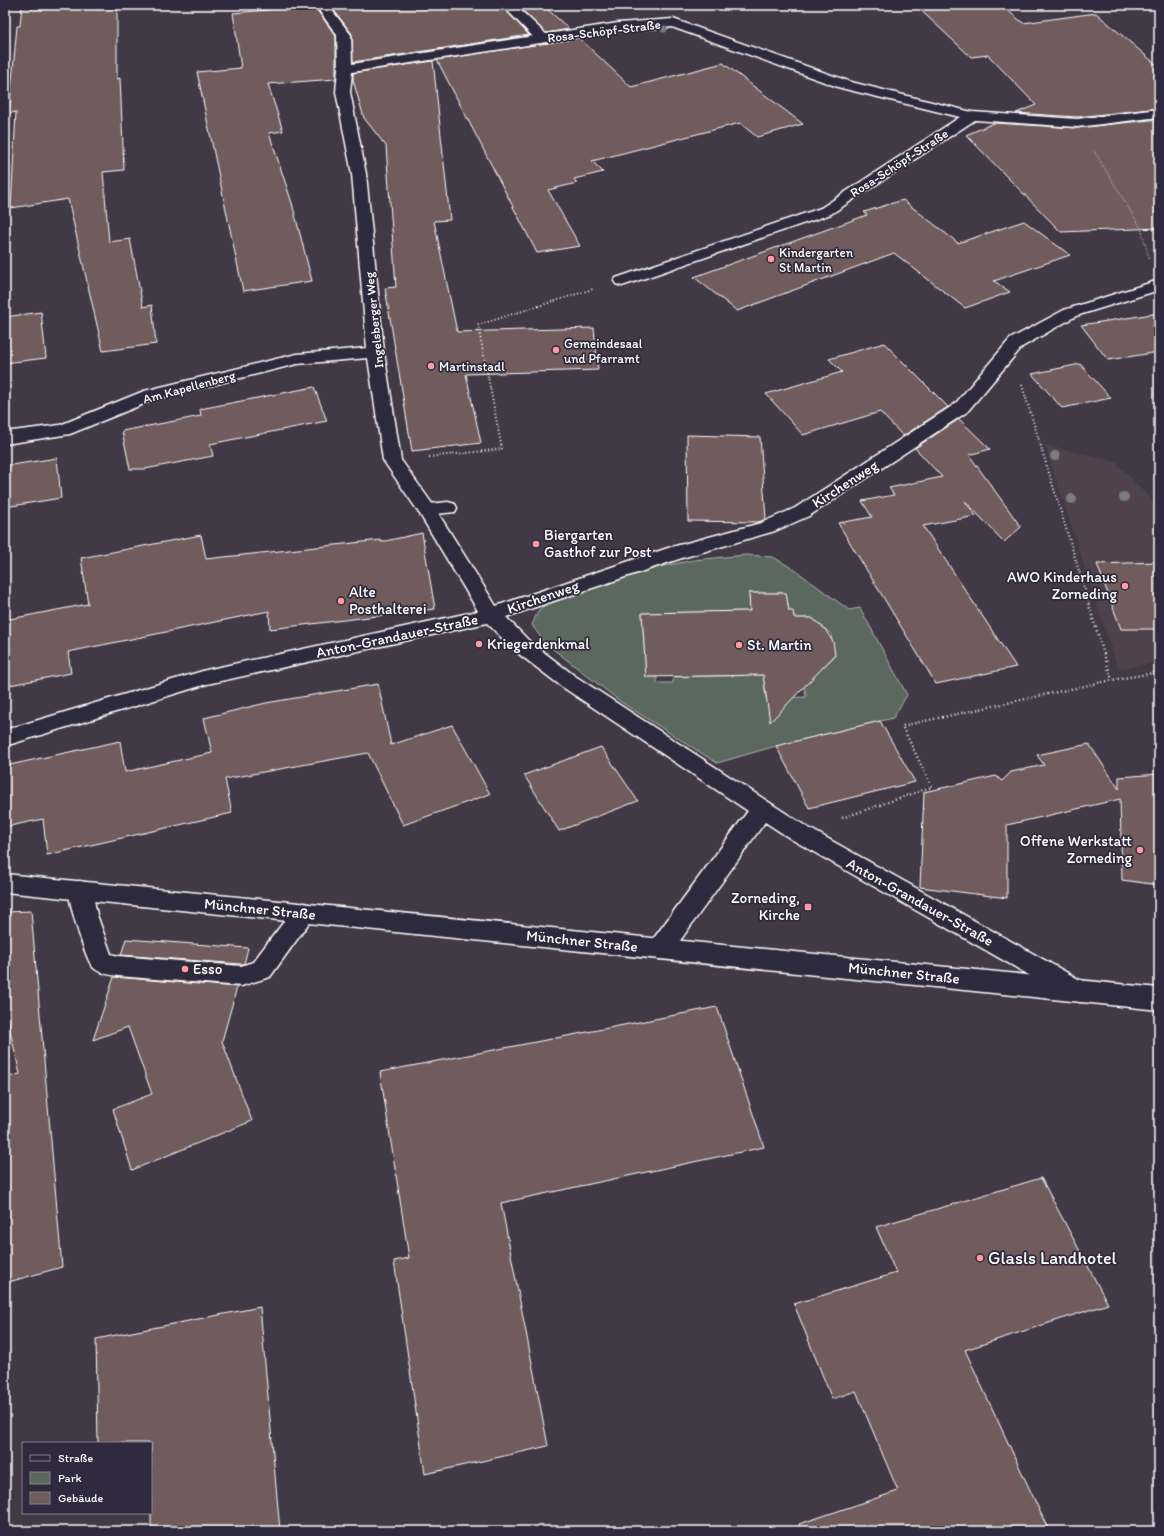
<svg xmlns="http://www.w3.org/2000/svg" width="1164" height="1536" font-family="Itim,sans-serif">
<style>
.built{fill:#50434d}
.green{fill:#5a685e;stroke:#acb4ae;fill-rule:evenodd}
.building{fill:#6f5b5c;stroke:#fff}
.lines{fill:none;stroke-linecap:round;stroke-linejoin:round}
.lane-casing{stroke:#fff;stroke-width:3}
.street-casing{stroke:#fff;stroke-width:3}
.secondary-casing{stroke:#fff;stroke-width:3}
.path-far2{stroke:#fff;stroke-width:1.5;stroke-dasharray:0.5 2;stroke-linecap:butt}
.path-far1{stroke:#fff;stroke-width:2;stroke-dasharray:1 2.5;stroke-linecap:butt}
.path{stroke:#fff;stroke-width:2.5;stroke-dasharray:1 3;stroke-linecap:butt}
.lane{fill:#2f2a3d;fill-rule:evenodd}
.street{fill:#2f2a3d;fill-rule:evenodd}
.secondary{fill:#2f2a3d;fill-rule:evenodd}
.tree{fill:#7c7d7f}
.poi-dot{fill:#ff9aa2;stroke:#2f2a3d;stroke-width:1.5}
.labels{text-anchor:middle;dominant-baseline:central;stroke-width:3.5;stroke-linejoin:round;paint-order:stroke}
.far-street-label{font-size:13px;fill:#fff;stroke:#2f2a3d}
.far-poi-label{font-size:13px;fill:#fff;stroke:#2f2a3d;text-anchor:start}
.street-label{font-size:15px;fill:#fff;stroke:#2f2a3d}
.poi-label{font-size:15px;fill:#fff;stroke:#2f2a3d;text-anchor:start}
.near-poi-label{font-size:18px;fill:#fff;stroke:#2f2a3d;text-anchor:start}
</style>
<rect width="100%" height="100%" fill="#423946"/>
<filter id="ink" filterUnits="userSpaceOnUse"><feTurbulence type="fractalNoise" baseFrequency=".025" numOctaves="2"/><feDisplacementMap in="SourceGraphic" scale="8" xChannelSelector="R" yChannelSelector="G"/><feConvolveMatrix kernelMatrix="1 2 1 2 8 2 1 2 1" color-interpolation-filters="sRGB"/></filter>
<g filter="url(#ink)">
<path class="built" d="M1045 445 1116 462 1159 509V662L1118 669Z"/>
<path class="green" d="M746 555 773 557 795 570 849 610 860 608 907 695 893 718 776 746 717 763 621 702 544 642 532 625 538 611 549 602 659 567 694 560ZM749 593H786L789 611 794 618H812L831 634 835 656 821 669H802L806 697 766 698 763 675 673 677V683H657V677H646L642 613 750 611Z"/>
<g class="building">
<path d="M22 5H117V79L120 78 124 170 103 172 109 242 130 239 143 307 152 305 156 344 103 351 68 199 11 208 16 112 9 113 17 26H20Z"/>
<path d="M330 5H501L529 35 353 62 352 34Z"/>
<path d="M517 5H543L569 29 546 33Z"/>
<path d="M915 5H1001L1023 23 1096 13 1159 67V108L1077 117 1016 113 1036 105 988 55 971 57Z"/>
<path d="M314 6 336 36V79L268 84 283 131 269 133 292 203 312 281 243 291 197 72 241 68 233 13Z"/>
<path d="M579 38 631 87 723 63 803 124 757 137 740 123 592 161 603 172 574 179 577 183 548 190 580 246 537 253 437 60Z"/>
<path d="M433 61 450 220 434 221 457 332 594 328 598 370 466 374 481 443 412 451 385 288 396 287 386 146 364 118 353 80V73Z"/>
<path d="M1159 119V228L1061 232 966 135 994 123 1077 128Z"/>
<path d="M903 200 958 243 1024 221 1070 255 994 281 1010 292 965 308 894 253 737 311 694 277 867 215 864 212Z"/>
<path d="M41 312 46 358 5 363V317Z"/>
<path d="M1159 313V352L1108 360 1081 325Z"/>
<path d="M884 343 948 407 903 436 880 412 803 435 766 394 842 372 829 359Z"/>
<path d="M1080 364 1111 398 1062 408 1032 374Z"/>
<path d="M314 387 327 421 210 444 213 456 145 469H130L122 431 201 416 200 409Z"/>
<path d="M959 419 990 449 969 455 1021 527 1004 542 965 501 976 516 923 526 1016 667 936 684 838 523 872 517 862 501 894 495 889 488 942 477 915 448Z"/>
<path d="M687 435 760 437 766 519 758 522 688 521Z"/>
<path d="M57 458 61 498 5 507V466Z"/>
<path d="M422 533 435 609 270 629 269 611 68 652 71 673 5 686V620L88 604 81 558 201 535 206 559 381 540V542Z"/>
<path d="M1159 562V629H1121L1097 564Z"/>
<path d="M749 593H786L789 611H793L794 618H812L825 629 833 642 835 655 770 722 763 675 646 677 642 613 750 611Z"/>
<path d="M378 684 391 745 452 725 490 794 403 825 368 753 225 779 232 813 47 855 43 819 5 827V766L120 741 125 772 212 753 204 718 266 703Z"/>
<path d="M880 721 915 782 809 808 776 746Z"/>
<path d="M1089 744 1119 789V777L1159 774V885L1122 880 1120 799 1007 825V898L920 887 924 792 996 776 1002 781 1011 772 1044 765 1037 755Z"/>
<path d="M601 747 638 801 559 831 524 775Z"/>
<path d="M31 911 62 1267 5 1283V1078L20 1074 5 1009V912Z"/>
<path d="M126 939 248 948 244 964H241L121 955Z"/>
<path d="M114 977 237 987 222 1041 252 1121 132 1170 113 1109 152 1094 128 1027 93 1040Z"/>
<path d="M717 1007 764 1147 501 1203 548 1446 425 1474 394 1261 409 1258 380 1072Z"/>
<path d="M1041 1178 1108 1304 965 1350 1049 1531H800L799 1524 898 1491 856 1391 832 1399 794 1304 896 1273 876 1227Z"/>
<path d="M260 1307 280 1531H151V1443H98L96 1339Z"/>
</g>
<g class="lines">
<defs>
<g id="lane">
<path d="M502 5H515L548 36 550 39 548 42H538Z"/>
<path d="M448 502 455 504 457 508 455 512 426 515 419 513 417 509 419 505Z"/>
<path d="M80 881 88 883 92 890 97 915 111 954 118 956 241 966 253 962 296 906 304 903 312 906 316 913 270 977 241 986 118 976C110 975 97 973 92 966 85 957 69 904 69 892 68 889 70 886 72 883Z"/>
</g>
<path id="street" d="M315 5H328L351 35 352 64 618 23 673 19 851 82 972 112 1077 119 1159 109V117L1077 127 975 120 831 214 622 286 616 284 614 281 616 278 821 208 960 117 841 88 672 27 618 31 352 72 350 92 366 174 384 352 401 460 433 505 496 606 668 548 761 523 795 508 955 404 1010 339 1064 310 1159 280V290L1076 316 1022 347 967 412 809 516 775 531 682 558 506 617 529 641 575 676 807 827 1089 985 1092 992 1089 999 1080 1002 1071 999 791 839 765 822 669 956 660 959 651 956 648 949 651 942 748 811 561 686 515 651 487 623 207 684 5 746V730L206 670 478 611 418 511 383 460 368 358 297 364 156 399 70 434 5 444V432L60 425 144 391 297 354 367 348 352 174 336 92 338 69 337 35Z"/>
<path id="secondary" d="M5 874 1159 988V1010L5 892Z"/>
</defs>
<use href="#lane" class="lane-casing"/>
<use href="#street" class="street-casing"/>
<use href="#secondary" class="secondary-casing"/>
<path class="path-far2" d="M1094 151 1141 228 1149 258"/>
<g class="path-far1">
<path d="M1022 385 1087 597"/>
<path d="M429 457 502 449 478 325 593 289"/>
</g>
<g class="path">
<path d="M1086 596 1112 680"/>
<path d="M842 818 932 787 902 726 1112 680 1159 672"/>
</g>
<use href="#lane" class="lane"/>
<use href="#street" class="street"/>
<use href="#secondary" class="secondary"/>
</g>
<g class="tree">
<circle cx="664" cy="29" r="3.5"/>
<circle cx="1055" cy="456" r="5"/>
<circle cx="1124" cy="497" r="5"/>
<circle cx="1072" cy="499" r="5"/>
</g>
</g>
<g class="poi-dot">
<circle cx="771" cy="259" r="4"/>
<circle cx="556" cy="350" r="4"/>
<circle cx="431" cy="366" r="4"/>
<circle cx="536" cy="544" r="4"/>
<circle cx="1125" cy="586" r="4"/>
<circle cx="341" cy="601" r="4"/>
<circle cx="479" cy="644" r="4"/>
<circle cx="739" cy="645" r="4"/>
<circle cx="1140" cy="850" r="4"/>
<rect x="804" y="903" width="8" height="8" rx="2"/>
<circle cx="185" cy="969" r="4"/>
<circle cx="980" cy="1258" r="4"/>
</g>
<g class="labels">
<g class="far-street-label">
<text transform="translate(604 31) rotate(-7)">Rosa-Schöpf-Straße</text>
<text transform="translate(899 163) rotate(-33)">Rosa-Schöpf-Straße</text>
<text transform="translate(374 320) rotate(-96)">Ingelsberger Weg</text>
<text transform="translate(189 387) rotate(-15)">Am Kapellenberg</text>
</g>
<g class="far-poi-label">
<text x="779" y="252">Kindergarten<tspan x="779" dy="15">St Martin</tspan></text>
<text x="564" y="343">Gemeindesaal<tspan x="564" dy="15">und Pfarramt</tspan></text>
<text x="439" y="366">Martinstadl</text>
</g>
<g class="street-label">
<text transform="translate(845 484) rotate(-33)">Kirchenweg</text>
<text transform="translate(543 597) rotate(-19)">Kirchenweg</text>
<text transform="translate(397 636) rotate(-12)">Anton-Grandauer-Straße</text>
<text transform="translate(920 902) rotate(29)">Anton-Grandauer-Straße</text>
<text transform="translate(260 909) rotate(6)">Münchner Straße</text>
<text transform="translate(582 941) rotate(6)">Münchner Straße</text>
<text transform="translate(904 973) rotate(6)">Münchner Straße</text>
</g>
<g class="poi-label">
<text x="544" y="535">Biergarten<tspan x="544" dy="17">Gasthof zur Post</tspan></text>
<text x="1117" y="577" text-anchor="end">AWO Kinderhaus<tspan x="1117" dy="17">Zorneding</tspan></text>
<text x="349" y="592">Alte<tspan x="349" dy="17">Posthalterei</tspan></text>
<text x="487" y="644">Kriegerdenkmal</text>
<text x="747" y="645">St. Martin</text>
<text x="1132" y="841" text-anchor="end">Offene Werkstatt<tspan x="1132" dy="17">Zorneding</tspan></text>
<text x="800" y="898" text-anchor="end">Zorneding,<tspan x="800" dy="17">Kirche</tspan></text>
<text x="193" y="969">Esso</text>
</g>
<g class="near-poi-label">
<text x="988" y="1258">Glasls Landhotel</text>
</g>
</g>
<rect width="1164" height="1536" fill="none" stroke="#2f2a3d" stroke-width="20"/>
<rect x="10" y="10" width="1144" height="1516" fill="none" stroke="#fff" stroke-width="1.5" filter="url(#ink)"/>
<rect x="22" y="1442" width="130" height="72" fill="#2f2a3d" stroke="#827f8b"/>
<rect x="30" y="1455" width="20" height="6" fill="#2f2a3d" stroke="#827f8b"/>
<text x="58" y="1462" font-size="12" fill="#ffffff">Straße</text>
<rect x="30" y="1472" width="20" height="12" fill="#5a685e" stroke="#827f8b"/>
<text x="58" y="1482" font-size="12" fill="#ffffff">Park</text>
<rect x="30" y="1492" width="20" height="12" fill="#6f5b5c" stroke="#827f8b"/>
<text x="58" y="1502" font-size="12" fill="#ffffff">Gebäude</text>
</svg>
